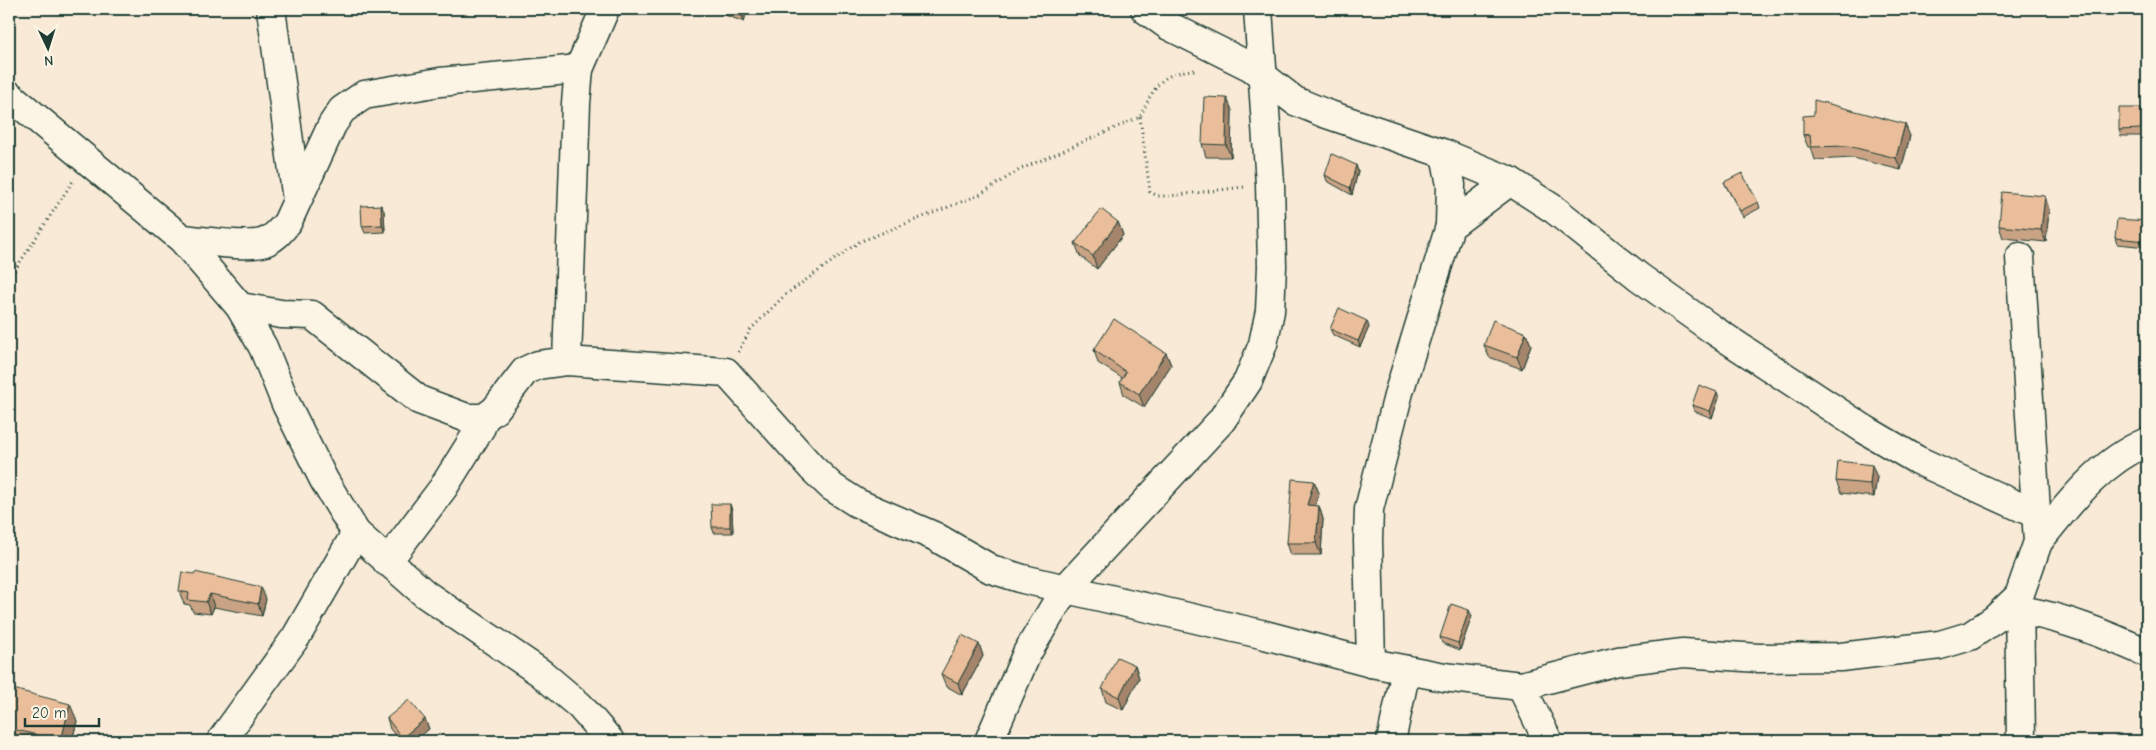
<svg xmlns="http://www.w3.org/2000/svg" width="2156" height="750" font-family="'Comic Neue',sans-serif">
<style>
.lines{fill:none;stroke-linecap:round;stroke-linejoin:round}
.street-casing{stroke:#1f3d34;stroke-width:31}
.path{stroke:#1f3d34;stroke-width:3;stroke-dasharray:1 4;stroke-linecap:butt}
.street{stroke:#fcf5e5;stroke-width:28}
.wall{fill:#c9a384;stroke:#1f3d34}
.shaded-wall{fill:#a4856c;stroke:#1f3d34}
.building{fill:#eabe9a;stroke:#1f3d34}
</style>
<rect width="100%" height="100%" fill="#f8ead6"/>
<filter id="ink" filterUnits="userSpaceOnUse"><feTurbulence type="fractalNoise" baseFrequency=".02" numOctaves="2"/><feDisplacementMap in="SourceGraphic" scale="10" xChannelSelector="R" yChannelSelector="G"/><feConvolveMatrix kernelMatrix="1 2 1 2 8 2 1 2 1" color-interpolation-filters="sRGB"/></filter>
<g filter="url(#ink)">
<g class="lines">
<defs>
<g id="street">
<path d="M271 9 297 200"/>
<path d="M1145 9 1169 26 1251 67 1295 101 1324 113 1445 154 1510 181 1555 210 1639 277 1712 329 1864 429 1917 460 2038 515"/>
<path d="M9 95 182 239 240 307 263 347 286 404 324 480 356 533 425 594 541 673 580 706 610 741"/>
<path d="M1445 154 1451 185 1450 226"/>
<path d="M182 239C200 240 253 249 267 241 276 237 281 230 287 223L332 125 342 110 364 95 440 82 579 69"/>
<path d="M240 307 281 314 312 315 419 400 467 418H484L495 410 525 371 538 365 567 361 726 372 812 468 832 487 857 503 934 536 991 569 1023 579 1261 634 1371 663 1444 677 1521 686 1618 661 1683 653 1759 658 1841 657 1940 645 1970 636 1995 619 2019 596 2038 542 2020 257"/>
<path d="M567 361 576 103 579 69 605 9"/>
<path d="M2038 542C2069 503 2100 462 2147 442"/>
<path d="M387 562 443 488 481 427 484 418"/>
<path d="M2019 596 2021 741"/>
<path d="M2020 610C2065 618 2105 634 2147 653"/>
<path d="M1371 663 1368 540 1369 509 1399 392 1450 226 1510 181"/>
<path d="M1521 686 1548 741"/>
<path d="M221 741 296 637 356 533"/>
<path d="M989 741 1027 653 1065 589 1221 421 1248 381 1263 344 1270 311 1272 266 1270 184 1258 9"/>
<path d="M1391 741 1406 670"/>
</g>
</defs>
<use href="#street" class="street-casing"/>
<g class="path">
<path d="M1140 117 1150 192 1158 196H1169L1244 187"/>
<path d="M9 279 73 181"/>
<path d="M738 352 751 329 785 295 859 242 979 195 1021 169 1140 117C1154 88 1160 71 1197 70"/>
</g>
<use href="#street" class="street"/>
</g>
<g class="wall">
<path d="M709 9H747L744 22Z"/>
<path d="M2141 108 2143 114V136H2121L2119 130Z"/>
<path d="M1232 110 1231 157H1206L1202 144Z"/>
<path d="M1803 135 1910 136 1901 170 1853 158 1815 160 1811 147H1808Z"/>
<path d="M1358 171 1352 195 1327 181 1325 175Z"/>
<path d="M1724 182 1758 202 1760 208 1743 217 1727 188Z"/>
<path d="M2049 209 2046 242 2003 238 1999 226Z"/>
<path d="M384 211 385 232 365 233 362 226Z"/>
<path d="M2147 221V247L2117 244 2115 238Z"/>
<path d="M1118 222 1123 235 1097 269 1080 256 1075 243Z"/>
<path d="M1369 327 1360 347 1333 335 1330 329Z"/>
<path d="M1526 333 1531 345 1522 369 1489 357 1484 345Z"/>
<path d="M1094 350 1166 353 1171 365 1144 407 1124 395 1120 382 1122 378 1098 363Z"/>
<path d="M1719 398 1712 418 1694 411 1692 405Z"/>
<path d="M1877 477 1874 497 1841 493 1836 481Z"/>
<path d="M1314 481 1319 493 1315 506H1319L1323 519 1321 555H1291L1287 543Z"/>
<path d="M732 510 733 533H714L712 527Z"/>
<path d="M179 591 266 599 262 616 214 607 211 614 193 612 190 605 184 604Z"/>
<path d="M1472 616 1460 650 1442 643 1440 637Z"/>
<path d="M979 644 983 656 962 695 946 686 941 674Z"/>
<path d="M1135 665 1139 678 1123 710 1106 702 1102 689Z"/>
<path d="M9 688 77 721 72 741H9Z"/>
<path d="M387 718 425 719 429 729 414 741H400L390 729Z"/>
</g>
<g class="shaded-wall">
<path d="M743 9H747L744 22 742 16Z"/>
<path d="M1227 98 1232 110 1231 157 1226 145Z"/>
<path d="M2141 108 2143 114V136L2141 129Z"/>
<path d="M1905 124 1910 136 1901 170 1896 158Z"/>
<path d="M1356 165 1358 171 1352 195 1350 188Z"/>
<path d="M2045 196 2049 209 2046 242 2041 230Z"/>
<path d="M381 205 384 211 385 232 382 225Z"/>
<path d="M1118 222 1123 235 1097 269 1093 256Z"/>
<path d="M2147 224V245L2146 241Z"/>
<path d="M1367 321 1369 327 1360 347 1358 341Z"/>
<path d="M1526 333 1531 345 1522 369 1517 357Z"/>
<path d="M1166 353 1171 365 1144 407 1139 394Z"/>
<path d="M1717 392 1719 398 1712 418 1710 411Z"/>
<path d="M1872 465 1877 477 1874 497 1870 484Z"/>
<path d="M1314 481 1319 493 1311 518 1307 505Z"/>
<path d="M730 504 732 510 733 533 730 527Z"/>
<path d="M1319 506 1323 519 1321 555 1316 543Z"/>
<path d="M261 587 266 599 262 616 258 604Z"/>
<path d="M210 594 214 607 211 614 206 602Z"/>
<path d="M1469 610 1472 616 1460 650 1458 643Z"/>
<path d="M979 644 983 656 962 695 958 683Z"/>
<path d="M1135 665 1139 678 1123 710 1119 697Z"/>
<path d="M70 704 77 721 72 741H61Z"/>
<path d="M425 719 429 729 414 741H403L402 738Z"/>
</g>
<g class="building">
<path d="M723 9H743L742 16Z"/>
<path d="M1204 97 1227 98 1226 145 1202 144Z"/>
<path d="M1814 100 1905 124 1896 158 1848 146 1811 147 1810 134 1803 135V116L1814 115Z"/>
<path d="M2119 108H2141V129L2119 130Z"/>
<path d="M1332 154 1356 165 1350 188 1325 175Z"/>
<path d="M1742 173 1758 202 1740 211 1724 182Z"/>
<path d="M2002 192 2045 196 2041 230 1999 226Z"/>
<path d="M381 205 382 225 362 226 361 206Z"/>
<path d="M1101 209 1118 222 1093 256 1075 243Z"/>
<path d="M2117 219 2147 221 2146 241 2115 238Z"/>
<path d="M1339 308 1367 321 1358 341 1330 329Z"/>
<path d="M1114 319 1166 353 1139 394 1120 382 1126 372 1094 350Z"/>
<path d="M1493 320 1526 333 1517 357 1484 345Z"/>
<path d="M1699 385 1717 392 1710 411 1692 405Z"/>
<path d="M1838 461 1872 465 1870 484 1836 481Z"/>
<path d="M1292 479 1314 481 1307 505 1319 506 1316 543H1287Z"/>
<path d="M711 504H730V527H712Z"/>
<path d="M182 572 194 574 195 572 261 587 258 604 210 594 206 602 188 600 189 593 179 591Z"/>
<path d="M1451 604 1469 610 1458 643 1440 637Z"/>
<path d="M962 635 979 644 958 683 941 674Z"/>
<path d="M1117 657 1135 665 1119 697 1102 689Z"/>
<path d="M9 688 70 704 61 741 9 728Z"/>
<path d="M409 700 425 719 402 738 387 718Z"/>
</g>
</g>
<rect width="2156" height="750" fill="none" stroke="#fcf5e5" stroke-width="30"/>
<rect x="15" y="15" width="2126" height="720" fill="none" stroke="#1f3d34" stroke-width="2" filter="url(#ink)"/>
<g transform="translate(48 48) rotate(176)" stroke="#fcf5e5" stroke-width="4" paint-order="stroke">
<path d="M0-4L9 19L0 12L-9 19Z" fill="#1f3d34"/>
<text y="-8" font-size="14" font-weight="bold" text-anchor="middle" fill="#1f3d34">N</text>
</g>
<path d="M25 718v8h74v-8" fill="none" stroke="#1f3d34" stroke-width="2.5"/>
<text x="32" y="718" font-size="15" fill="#1f3d34" stroke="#fcf5e5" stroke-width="4" paint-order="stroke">20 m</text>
</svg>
